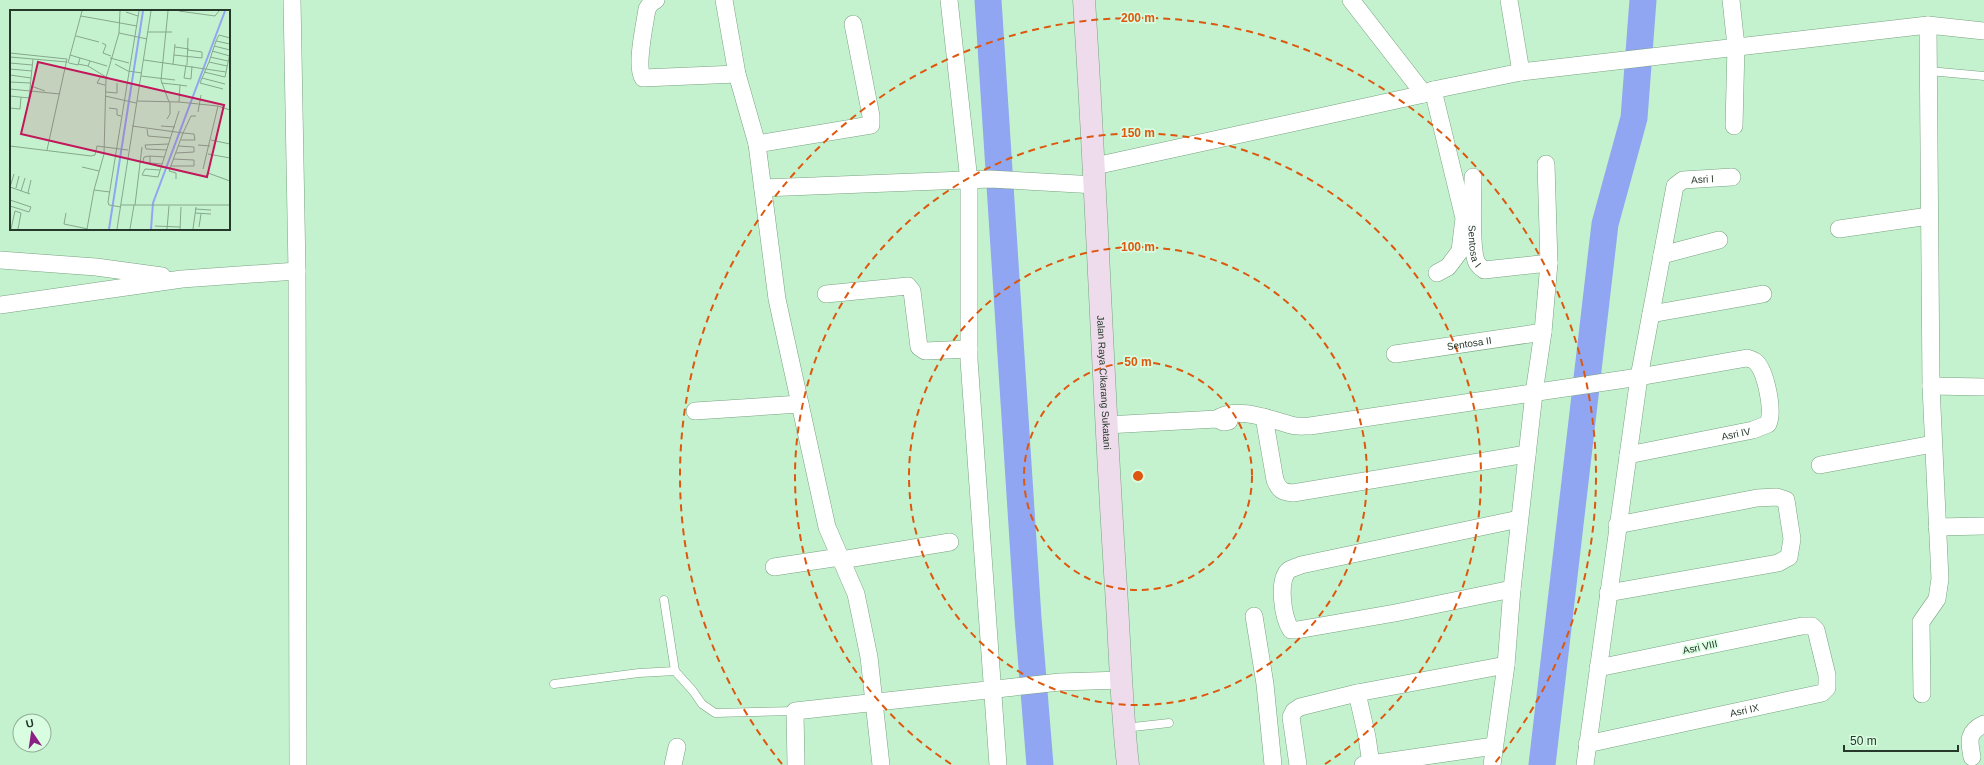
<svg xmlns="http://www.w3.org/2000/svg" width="1984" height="765" font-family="Arial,sans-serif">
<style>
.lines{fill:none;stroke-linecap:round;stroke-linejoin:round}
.river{stroke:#90a6f2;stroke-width:27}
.lane-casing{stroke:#78a281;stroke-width:9}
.street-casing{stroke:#78a281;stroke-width:18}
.secondary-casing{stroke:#78a281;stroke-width:23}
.lane{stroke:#fff;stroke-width:8}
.street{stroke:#fff;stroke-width:17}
.secondary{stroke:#eedbec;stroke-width:22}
.ring{fill:none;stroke:#de570e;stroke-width:2;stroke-dasharray:7 5}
.labels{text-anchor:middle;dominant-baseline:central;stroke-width:3.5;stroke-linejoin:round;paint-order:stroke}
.street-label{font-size:10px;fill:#26382a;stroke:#d9fde0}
.inset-river{fill:none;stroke:#90a6f2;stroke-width:2}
.inset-road{fill:none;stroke:#85a88c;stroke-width:1}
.view{fill:#c2185b;fill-opacity:0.15;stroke:#c2185b;stroke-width:2}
.inset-edge{fill:none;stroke:#26382a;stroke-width:2}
.centre{fill:#de570e;stroke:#d9fde0;stroke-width:2}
.ring-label{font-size:12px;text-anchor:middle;font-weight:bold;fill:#de570e;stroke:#d9fde0;stroke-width:3.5;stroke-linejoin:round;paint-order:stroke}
</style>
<rect width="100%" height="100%" fill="#c5f2ce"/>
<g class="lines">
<g class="river">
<path d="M988 0 1028 618 1040 765"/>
<path d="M1542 765 1605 224 1634 118 1643 0"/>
</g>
<defs>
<g id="lane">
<path d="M1929 71 1984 76"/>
<path d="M664 600 675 671"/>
<path d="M554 684 639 673 675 671 693 691 702 704 715 713 795 711"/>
<path d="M1124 728 1169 723"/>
</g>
<g id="street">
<path d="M292 0 297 271 298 765"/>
<path d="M656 0 651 3 647 9C645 24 635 66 643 78L737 74"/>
<path d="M724 0 737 74 757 144 777 299 827 527 856 594 869 657 881 765"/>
<path d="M949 0 969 181V360L998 765"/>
<path d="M1351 0 1424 94"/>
<path d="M1509 0 1521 72"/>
<path d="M1731 0 1736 46 1734 126"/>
<path d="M1433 90 1464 218 1460 251 1448 267 1437 273"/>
<path d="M757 144 871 125V116L853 24"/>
<path d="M1095 166 1424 94 1433 90 1521 72 1928 25 1984 31"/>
<path id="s1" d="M1473 177C1473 195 1470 249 1477 263 1479 266 1481 268 1484 270L1549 263"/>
<path d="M763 188 990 179 1096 185"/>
<path d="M1839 229 1929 216"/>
<path d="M1662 255 1719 240"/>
<path d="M0 260 96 267 162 276"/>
<path d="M826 294 908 286 912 291 919 347 925 351 969 349"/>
<path d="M0 305 182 279 297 271"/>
<path d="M1651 314 1763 294"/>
<path id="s2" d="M1395 354 1543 332"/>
<path d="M1931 386 1984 387"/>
<path d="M695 411 800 404"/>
<path d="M1264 417 1275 480C1279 490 1282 492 1293 493L1527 454"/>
<path d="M1217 419C1235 405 1272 420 1291 425 1297 427 1304 426 1310 426L1639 377 1585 765"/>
<path d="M1106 425 1217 419 1223 422 1229 421"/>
<path id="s3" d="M1628 455 1753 430 1768 424C1774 411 1766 372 1756 362 1754 360 1750 359 1747 358L1639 377 1675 186 1683 180 1732 177"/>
<path d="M1820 465 1933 444"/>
<path d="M1937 527 1984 526"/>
<path d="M841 560 950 542"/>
<path d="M774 567 840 557"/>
<path d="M1512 589 1395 613 1297 630H1291C1283 618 1277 580 1289 570 1292 568 1297 567 1301 565L1519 519"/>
<path d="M1608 593 1778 563 1789 557 1792 539 1786 500 1777 497 1757 498 1617 525"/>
<path d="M1254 616 1265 684 1273 765"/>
<path d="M1357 693 1367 737 1371 764 1363 765"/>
<path d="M1922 694 1921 622 1937 599 1940 579 1931 386 1928 25"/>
<path id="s4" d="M1587 744 1822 693 1827 688V675L1816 630 1812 626H1802L1598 668"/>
<path d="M1972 757C1969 741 1967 732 1984 724"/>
<path d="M1371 764 1494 746"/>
<path d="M673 765 677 747"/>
<path d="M796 765 795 711 1060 682 1122 680"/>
<path d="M1298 765 1291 717 1294 711 1300 707 1357 693 1506 665"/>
<path d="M1492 765 1506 665 1512 589 1534 393 1543 332 1549 263 1546 164"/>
</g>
<g id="secondary">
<path id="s5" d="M1084 0C1097 196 1103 392 1116 588 1120 647 1121 706 1128 765"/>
</g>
</defs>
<use href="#lane" class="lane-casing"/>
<use href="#street" class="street-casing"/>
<use href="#secondary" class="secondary-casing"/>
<use href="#lane" class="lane"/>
<use href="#street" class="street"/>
<use href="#secondary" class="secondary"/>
</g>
<g class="ring">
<circle cx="1138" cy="476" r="114"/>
<circle cx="1138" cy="476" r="229"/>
<path d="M951 764A343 343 0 1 1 1325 764"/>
<path d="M782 764A458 458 0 1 1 1494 764"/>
</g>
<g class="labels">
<g class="street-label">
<text stroke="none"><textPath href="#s3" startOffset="552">Asri I</textPath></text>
<text stroke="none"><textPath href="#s1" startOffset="69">Sentosa I</textPath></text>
<text stroke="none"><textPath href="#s2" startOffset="75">Sentosa II</textPath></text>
<text stroke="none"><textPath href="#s5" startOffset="383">Jalan Raya Cikarang Sukatani</textPath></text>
<text stroke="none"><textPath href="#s3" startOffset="110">Asri IV</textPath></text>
<text transform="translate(1700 647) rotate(-12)">Asri VIII</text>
<text stroke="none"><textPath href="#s4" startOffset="161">Asri IX</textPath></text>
</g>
</g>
<g transform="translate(10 10)">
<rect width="220" height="220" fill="#c5f2ce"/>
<path class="inset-river" d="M99 219 133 1M141 219 143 193 215 1"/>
<path class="inset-road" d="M158 1 151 70 159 92M169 1 205 6 209 1M116 2 128 6M71 6 127 16M138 22H162M109 23 137 29M66 26 89 32M206 31 209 25 220 28M92 33 96 35 93 43 101 46M204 36 220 40M165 37 179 39M202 41 220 46M0 43 57 49 37 140M60 45 97 56M164 45 192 48V42L178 40M0 47 57 52M200 47 218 51M100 48 119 53M134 50 216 62 220 43M199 52 190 73 213 79M0 53 22 55M58 53 72 1M59 53 68 55 70 48M68 54 78 56 80 51M105 54 118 61 132 63M163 54 165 34M176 55 174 68 181 69 182 56M177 55 178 28M78 56 96 67M217 56 199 52 206 31 220 34M0 59 22 61M194 62 215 67 216 62M0 65 21 68M91 66 87 73 95 75M131 66 165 70M192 68 215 74M0 72 20 73M151 73 170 75M21 76 35 81M0 79 50 84M96 82 107 83V73M0 86 19 88 23 49M95 86 126 93M127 91 169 92 208 96 220 100M169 92 170 75 177 76M0 98 10 99 11 87M99 98 107 99V105L111 106M188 102 191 85M157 109 160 104V92M122 116 173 123 159 161 166 163V169M151 116 165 117M137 119 138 126 161 128M171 130H185L184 124 173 123 181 106H186M201 130 220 134M188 135 200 136M0 136 81 146 85 145 87 136 118 140M157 140 136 139 135 135 159 134M166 143 184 142V137L168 136M198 144 220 148M140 146V153L133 152 134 147 140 146 155 147M140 153 152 154M161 156H184V150L163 149M72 157 89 161M193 159 208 96M150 160 135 159 132 165 148 167 169 101M196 166 198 163 220 171M0 177 20 184M0 177 4 164M6 178 9 166M84 180 100 182M11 181 15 168M18 183 21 170M0 190 21 197 19 202 0 196M111 195H220M125 195 132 137M111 197 99 195 98 192 129 1M185 199 201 200M56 203 54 214 78 219M185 203 201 204M145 216 170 217M189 217 191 204M1 219 5 201 11 203 8 219M77 219 84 180 94 144 96 68 109 23 110 1M107 219 141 1M120 219 124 195M157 219 159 196M170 219 171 197M183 219 186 197"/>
<path class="view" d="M28 52 214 95 197 167 11 124Z"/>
<rect width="220" height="220" class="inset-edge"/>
</g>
<circle cx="1138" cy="476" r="6" class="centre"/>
<g class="ring-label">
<text x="1138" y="22">200 m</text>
<text x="1138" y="137">150 m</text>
<text x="1138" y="251">100 m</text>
<text x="1138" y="366">50 m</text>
</g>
<g transform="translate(32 733) rotate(347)"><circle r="19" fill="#d9fde0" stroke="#91ae97"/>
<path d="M0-3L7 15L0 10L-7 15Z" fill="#8b1f84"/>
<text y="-6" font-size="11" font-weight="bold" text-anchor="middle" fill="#26382a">U</text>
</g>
<path d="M1844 745v6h114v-6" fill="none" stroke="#26382a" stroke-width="2"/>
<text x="1850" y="745" font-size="12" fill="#26382a" stroke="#d9fde0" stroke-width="3" paint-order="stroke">50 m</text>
</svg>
